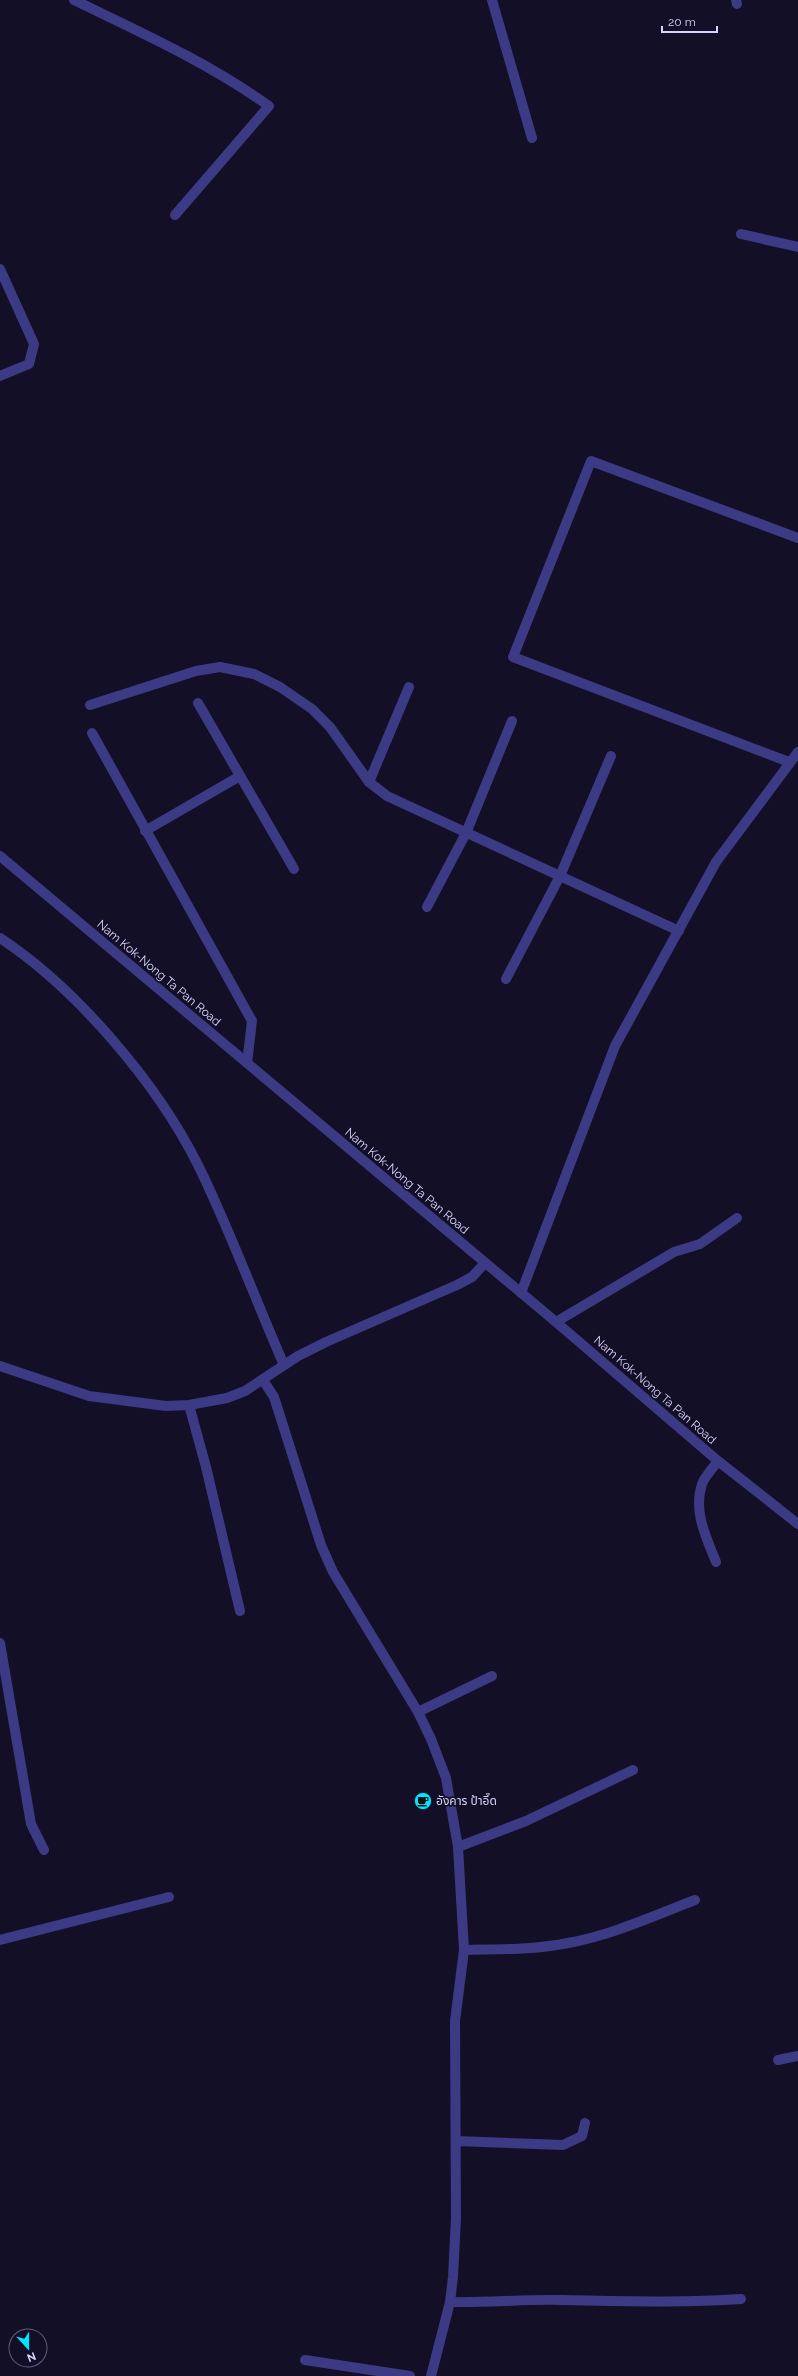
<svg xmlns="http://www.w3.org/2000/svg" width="798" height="2376" font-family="Raleway,'Noto Sans Thai',sans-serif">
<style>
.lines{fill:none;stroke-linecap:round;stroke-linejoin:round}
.minor{stroke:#3d3a85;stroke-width:10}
.labels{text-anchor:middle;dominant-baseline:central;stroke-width:3.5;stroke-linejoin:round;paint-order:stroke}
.street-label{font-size:12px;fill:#d9d4ff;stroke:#130f26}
.poi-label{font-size:12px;fill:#d9d4ff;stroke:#130f26;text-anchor:start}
</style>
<rect width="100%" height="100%" fill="#130f26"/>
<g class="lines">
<g class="minor">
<path d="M74 0C142 33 207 62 269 106L175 215"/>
<path d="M492 0 532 138"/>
<path d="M736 0 737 4"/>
<path d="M741 234 798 247"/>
<path d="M0 269 34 344 29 364 0 376"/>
<path d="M198 703 294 869"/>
<path d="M90 705 196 671 220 667 254 674 280 687 312 709 330 727 369 782 387 796 679 931"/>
<path d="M92 733 252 1021 247 1063"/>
<path d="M789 762 513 657 591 461 798 538"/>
<path d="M369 782 409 687"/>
<path d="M145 831 240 776"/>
<path d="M0 856 556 1322 718 1461 798 1524"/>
<path d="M427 907 466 833 512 721"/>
<path d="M0 938C76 988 157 1083 198 1165 230 1230 255 1299 284 1365"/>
<path d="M506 979 560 876 611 756"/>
<path d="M521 1293 615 1046 716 862 798 752"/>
<path d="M556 1322 674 1252 700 1244 737 1218"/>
<path d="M0 1366 89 1396 166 1406 189 1405 227 1398 245 1391 298 1356 326 1342 457 1285 472 1277 485 1263"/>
<path d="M263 1380 274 1397 321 1545 333 1572 418 1712 431 1739 446 1778 458 1847 464 1950 455 2021 456 2218 453 2277 450 2302 431 2376"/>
<path d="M189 1405 206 1467 240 1611"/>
<path d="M716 1562C706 1537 693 1511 702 1484 705 1476 713 1468 718 1461"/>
<path d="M0 1643 31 1824 44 1850"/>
<path d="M418 1712 492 1676"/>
<path d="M458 1847 526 1821 633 1770"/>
<path d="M0 1940 169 1897"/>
<path d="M464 1950C498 1949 534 1950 568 1943 612 1935 653 1916 695 1900"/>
<path d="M778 2060 798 2056"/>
<path d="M456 2141 563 2145 582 2136 585 2123"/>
<path d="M450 2302C487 2303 524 2299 562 2300 622 2301 681 2303 741 2299"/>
<path d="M305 2360 410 2376"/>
</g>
</g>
<defs>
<symbol id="cafe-disc" viewBox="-11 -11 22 22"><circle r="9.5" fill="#00e5ff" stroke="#130f26"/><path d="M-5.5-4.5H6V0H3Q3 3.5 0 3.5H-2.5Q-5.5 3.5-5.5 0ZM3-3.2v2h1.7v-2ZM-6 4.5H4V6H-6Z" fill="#111"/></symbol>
</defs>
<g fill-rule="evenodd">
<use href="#cafe-disc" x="413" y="1791" width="20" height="20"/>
</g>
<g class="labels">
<g class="street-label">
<text transform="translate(159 973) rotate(40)">Nam Kok-Nong Ta Pan Road</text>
<text transform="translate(407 1181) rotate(40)">Nam Kok-Nong Ta Pan Road</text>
<text transform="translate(655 1390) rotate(41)">Nam Kok-Nong Ta Pan Road</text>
</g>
<g class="poi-label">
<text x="436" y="1801">อังคาร ป้าอี๊ด</text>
</g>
</g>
<g transform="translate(28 2348) rotate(159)"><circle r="19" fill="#130f26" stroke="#625e7d"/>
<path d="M0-3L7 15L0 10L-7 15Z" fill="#00e5ff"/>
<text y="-6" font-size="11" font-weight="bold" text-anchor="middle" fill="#d9d4ff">N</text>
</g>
<path d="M662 26v6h55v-6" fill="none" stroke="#d9d4ff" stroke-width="2"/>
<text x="668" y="26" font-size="12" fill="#d9d4ff" stroke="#130f26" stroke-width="3" paint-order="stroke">20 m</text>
</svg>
